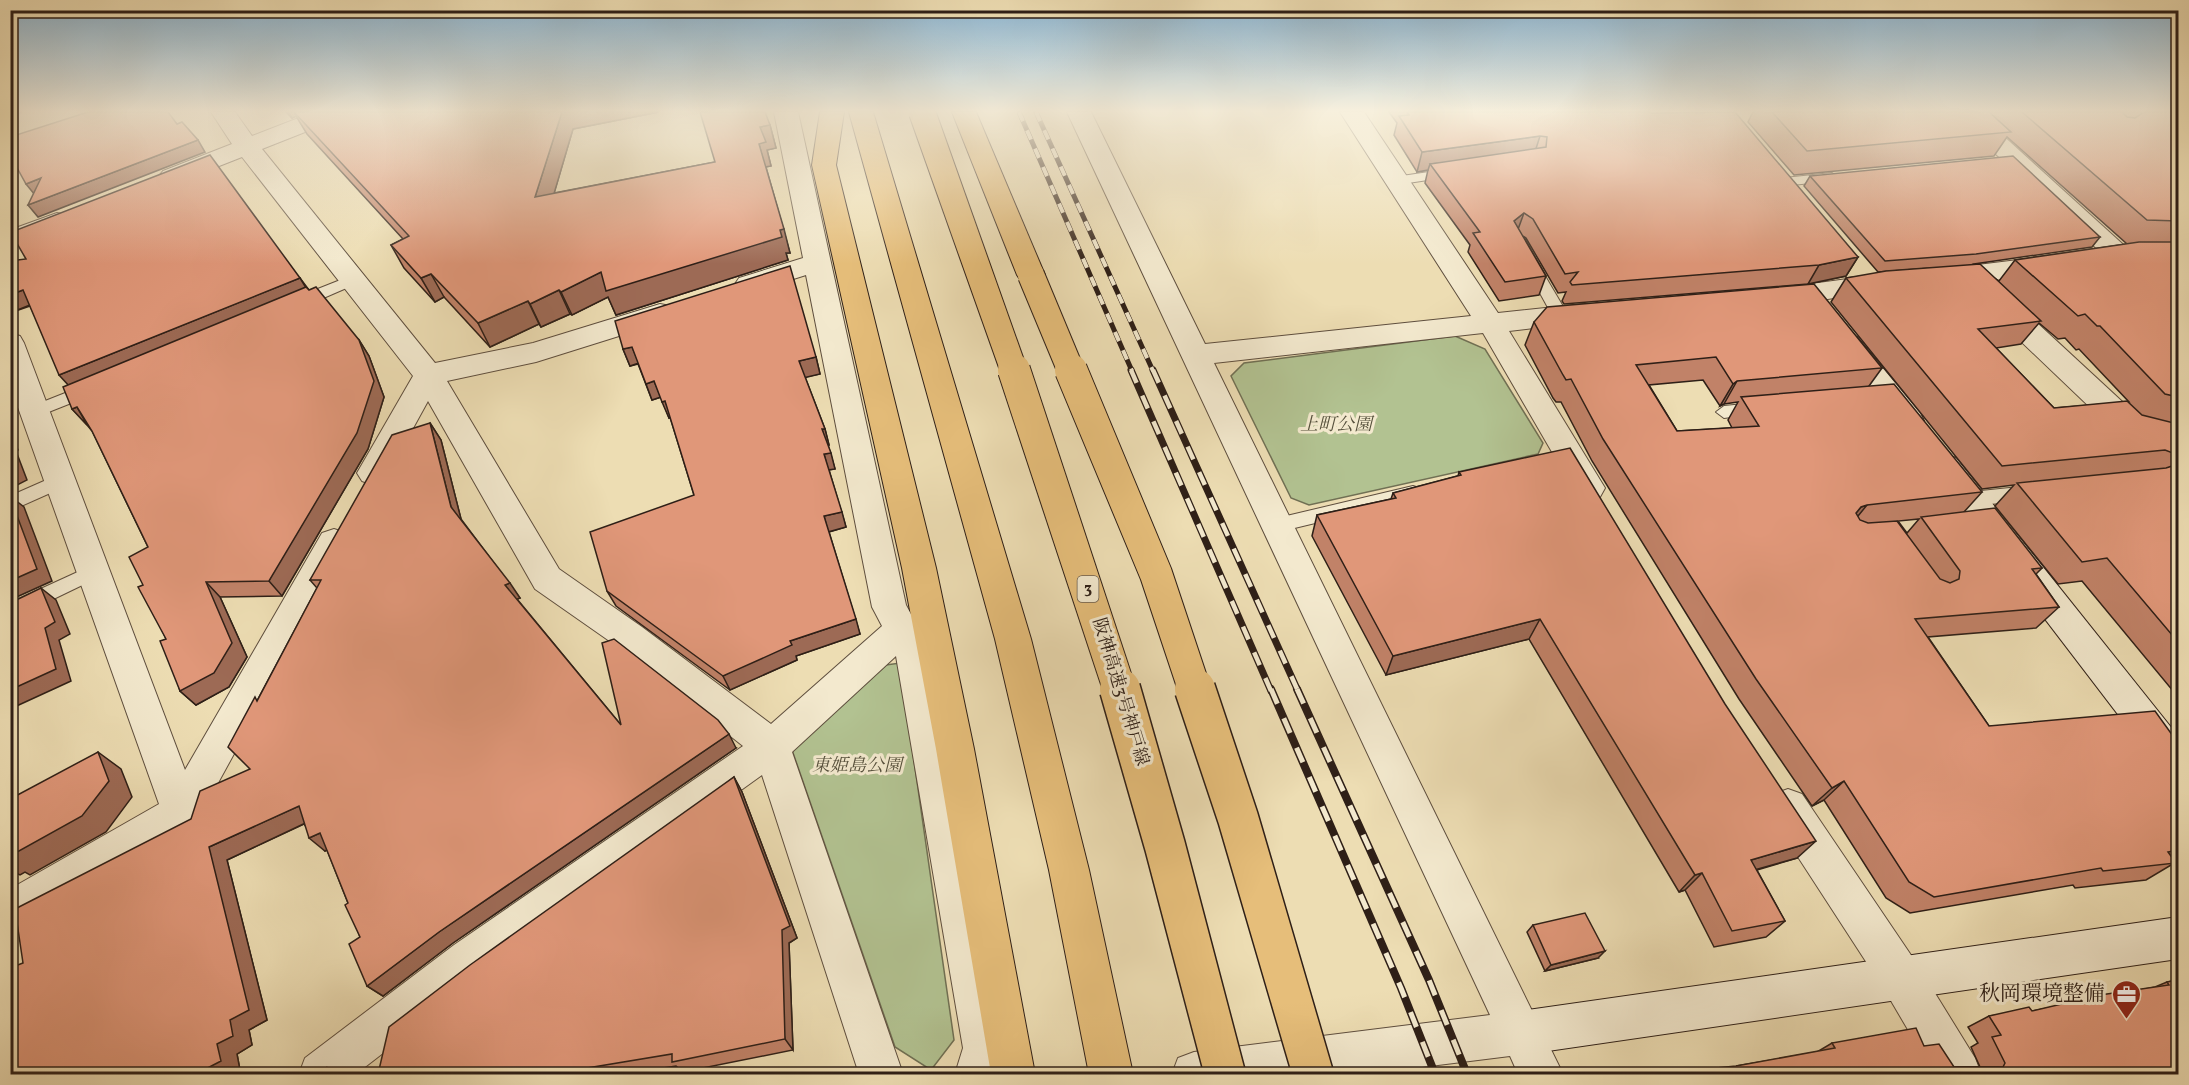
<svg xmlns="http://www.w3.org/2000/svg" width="2189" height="1085" font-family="Vollkorn,'Noto Serif JP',serif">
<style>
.green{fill:#b2c291;stroke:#707054;stroke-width:1.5}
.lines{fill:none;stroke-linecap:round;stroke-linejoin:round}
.lane-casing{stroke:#5e4e3e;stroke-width:2}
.street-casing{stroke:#5e4e3e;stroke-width:2}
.secondary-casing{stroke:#2e1f17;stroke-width:2}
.highway-casing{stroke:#2e1f17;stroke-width:2}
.lane{fill:#f3e9ce;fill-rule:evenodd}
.street{fill:#f3e9ce;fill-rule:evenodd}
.secondary{fill:#f3e9ce;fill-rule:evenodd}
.highway{fill:#e6be7a;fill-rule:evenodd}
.rail-far2-casing{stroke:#2e1f17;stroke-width:5}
.rail-far1-casing{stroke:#2e1f17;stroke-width:7}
.rail-casing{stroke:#2e1f17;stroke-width:8}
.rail-far2{stroke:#f3e9ce;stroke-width:4;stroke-dasharray:10;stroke-linecap:butt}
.rail-far1{stroke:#f3e9ce;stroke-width:4.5;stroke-dasharray:14;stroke-linecap:butt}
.rail{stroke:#f3e9ce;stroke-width:5;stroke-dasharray:16;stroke-linecap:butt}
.highway-bridge-far2-casing{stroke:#2e1f17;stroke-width:28;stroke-linecap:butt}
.highway-bridge-far1-casing{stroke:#2e1f17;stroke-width:34;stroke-linecap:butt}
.highway-bridge-casing{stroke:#2e1f17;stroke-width:43;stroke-linecap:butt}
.highway-bridge-far2{stroke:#e6be7a;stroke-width:26}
.highway-bridge-far1{stroke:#e6be7a;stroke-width:32}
.highway-bridge{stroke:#e6be7a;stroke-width:40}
.wall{fill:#c18268;stroke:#2e1f17;stroke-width:1.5;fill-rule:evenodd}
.shaded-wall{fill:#9d6a55;stroke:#2e1f17;stroke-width:1.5}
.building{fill:#e09779;stroke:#2e1f17;stroke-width:1.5}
.labels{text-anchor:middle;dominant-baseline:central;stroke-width:6;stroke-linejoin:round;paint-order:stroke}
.shield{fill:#f3e9ce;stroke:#695c4e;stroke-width:1.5}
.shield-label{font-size:16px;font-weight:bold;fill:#2e1f17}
.park-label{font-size:18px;font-style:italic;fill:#56503c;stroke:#f3e9ce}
.street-label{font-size:18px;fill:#2e1f17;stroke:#f3e9ce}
.near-poi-label{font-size:21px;fill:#2e1f17;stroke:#f3e9ce;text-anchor:end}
</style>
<rect width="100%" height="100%" fill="#edddb3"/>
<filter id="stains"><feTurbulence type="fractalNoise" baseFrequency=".00333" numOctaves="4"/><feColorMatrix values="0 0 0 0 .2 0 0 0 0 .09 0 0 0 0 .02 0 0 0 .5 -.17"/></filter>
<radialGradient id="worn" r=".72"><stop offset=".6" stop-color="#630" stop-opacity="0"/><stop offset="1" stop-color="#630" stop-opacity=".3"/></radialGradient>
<g class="green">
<path d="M1455 336 1485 349 1543 443 1538 454 1309 505 1291 498 1231 376 1244 363Z"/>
<path d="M900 663 954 1040 931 1070 895 1047 791 747 886 665Z"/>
</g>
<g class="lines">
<defs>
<g id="lane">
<path d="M1449 169 1456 173 1454 176 1395 185 1388 181 1395 177Z"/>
<path d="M1832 173 1839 177 1837 180 1784 186 1777 182 1784 178Z"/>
<path d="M1531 259 1538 264 1568 315 1565 319H1555L1552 315 1524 264Z"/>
<path d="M353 275 358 277 360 280 358 283 305 306 300 307 292 302 295 298Z"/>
<path d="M88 384 94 386 96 390 94 394 36 417 28 411 30 407Z"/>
<path d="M1755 403 1763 409 1761 413 1724 418 1716 412 1724 406Z"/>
<path d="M60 474 66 476 69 481 66 486 10 511V496Z"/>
<path d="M1413 486 1419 488 1422 493 1419 498 1278 532 1272 530 1269 525 1272 520 1278 518Z"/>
<path d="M2029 486 2035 488 2038 493 2035 498 2029 500 1971 506 1965 504 1962 499 1965 494 1971 492Z"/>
<path d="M93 565 99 567 102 572 99 577 10 620V603Z"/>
</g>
<g id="street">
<path d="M211 112H235L252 136 314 112H347L343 117 262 149 435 363 533 343 660 304 670 306 674 313 670 320 536 362 447 381 559 569 642 627 771 724 882 626 872 607 806 275 749 293 739 290 735 284 739 278 803 258 774 112H798L906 605 931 651 1007 1048 999 1074H955L963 1048 896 656 792 752 903 1074H859L762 775 484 975 356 1074H299L305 1058 454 945 743 746 618 647 535 589 428 401 384 481 373 485 362 481 357 473 413 376 242 157 181 181 172 184 163 181 159 176 163 171 232 144Z"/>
<path d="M1067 112H1091L1205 344 1471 316 1340 112H1364L1498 313 1583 304 1593 306 1597 313 1593 320 1583 322 1509 331 1605 488 1600 497 1589 500 1578 497 1483 333 1214 363 1563 1074H1518L1510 1056 1366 1074H1172L1178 1058 1194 1052 1490 1015Z"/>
<path d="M1951 112H1977L2128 249 2132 255 2128 261 2119 264 2110 261Z"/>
<path d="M57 213 66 215 70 221 66 227 10 248V230Z"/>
<path d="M2051 256 2061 259 2065 265 2061 271 1945 287 1935 284 1931 278 1935 272 1945 269Z"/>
<path d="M1884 274 1894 277 1898 283 1894 289 1775 307 1765 304 1761 298 1765 292 1775 289Z"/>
<path d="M1997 293 2007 295 2141 419 2178 429V451L2120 436 1987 309 1983 302 1987 295Z"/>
<path d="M10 333 20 336 24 343 185 770 322 533 334 529 346 533 350 542 195 825 24 926 10 932V889L159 804 10 385Z"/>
<path d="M1788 789 1802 794 1917 964 1975 1058 1981 1074H1934L1887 994 1774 820 1769 807 1774 794Z"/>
</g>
<g id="secondary">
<path d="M1847 334 1857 337 1920 413 1924 421 1920 429 1909 432 1898 429 1837 351 1833 344 1837 337Z"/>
<path d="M1945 454 1956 458 2178 736V781L2165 776 1934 474 1929 466 1934 458Z"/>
<path d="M2178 917V959L1521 1055 1506 1048 1499 1033 1506 1018 1521 1011Z"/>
</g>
<g id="highway">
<path d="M820 112H844L836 165 936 568 974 749 1035 1074H991L936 749 902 568 812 165Z"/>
<path d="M849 112H873L1031 639 1089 870 1133 1074H1089L1049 870 995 639Z"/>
<path d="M952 112H976L1045 275 1041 281 1031 284 1021 281 1017 275Z"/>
</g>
</defs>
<use href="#lane" class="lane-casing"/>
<use href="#street" class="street-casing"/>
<use href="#secondary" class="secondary-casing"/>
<use href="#highway" class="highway-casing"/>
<use href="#lane" class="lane"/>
<use href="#street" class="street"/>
<use href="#secondary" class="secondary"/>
<use href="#highway" class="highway"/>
<defs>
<g id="rail-far2">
<path d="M1019 112 1132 371"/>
<path d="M1036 112 1153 371"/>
</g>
<g id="rail-far1">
<path d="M1131 370 1271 691"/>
<path d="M1153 370 1298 691"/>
</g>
<g id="rail">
<path d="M1271 689 1401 988 1435 1074"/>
<path d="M1297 689 1429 980 1467 1074"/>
</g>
</defs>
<use href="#rail-far2" class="rail-far2-casing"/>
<use href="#rail-far1" class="rail-far1-casing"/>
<use href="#rail" class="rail-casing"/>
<use href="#rail-far2" class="rail-far2"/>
<use href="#rail-far1" class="rail-far1"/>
<use href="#rail" class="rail"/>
<defs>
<g id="highway-bridge-far2">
<path d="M922 112 1014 371"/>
<path d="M1031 275 1071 371"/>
</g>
<g id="highway-bridge-far1">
<path d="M1014 370 1120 691"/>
<path d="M1071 370 1156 574 1195 691"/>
</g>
<g id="highway-bridge">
<path d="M1120 689 1165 846 1225 1074"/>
<path d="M1195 689 1238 818 1313 1074"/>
</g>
</defs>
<use href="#highway-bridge-far2" class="highway-bridge-far2-casing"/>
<use href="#highway-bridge-far1" class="highway-bridge-far1-casing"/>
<use href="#highway-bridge" class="highway-bridge-casing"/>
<use href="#highway-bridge-far2" class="highway-bridge-far2"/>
<use href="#highway-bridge-far1" class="highway-bridge-far1"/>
<use href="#highway-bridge" class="highway-bridge"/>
</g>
<g class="wall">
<path d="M286 112H659L573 129 554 193 715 162 770 125 776 148 767 150 771 166 766 167 790 253H786L788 260 616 315 608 297 572 315 570 314 541 327 539 324 490 347 444 297 435 302 404 268 391 245 403 239 307 134 296 116 292 118Z"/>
<path d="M1389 112H1650L1858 257 1846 276 1808 284 1564 304 1562 301 1566 292 1558 293 1526 238 1523 236 1546 276 1539 295 1499 301 1468 252 1470 245 1425 183 1428 170 1417 172 1394 135 1397 123Z"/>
<path d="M1753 112H2178V697L2082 581 2058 584 1995 506 2014 485 1982 489 1831 302 1846 278 1931 268 1878 272 1804 186 1810 176 2100 237 2092 247 1974 264 1999 281 2015 260 2127 244 2007 137 1994 156 1794 175 1748 122ZM2039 323 2058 339 2065 338 2076 350 2079 349 2129 402 2054 408 1996 348 2021 344Z"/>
<path d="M10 261 300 278 309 290 359 340 369 356 384 397 368 449 282 596 220 597 247 657 229 687 196 705 180 691 166 639 143 585 148 547 92 431 87 425 72 409 68 384 30 306 10 313Z"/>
<path d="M1534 322 1882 368 1869 386 1982 492 1964 512 2042 568 2036 574 2059 607 2036 628 1928 637 1989 726 2178 743V864L2171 865 2146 880 2075 888 2073 885 1910 913 1886 898 1824 800 1812 806 1739 699 1592 461 1561 402H1556L1553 398 1525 345ZM1703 380 1720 406 1724 404 1738 402 1728 420 1732 428 1677 431 1649 385ZM1919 519 1907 533 1898 521Z"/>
<path d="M623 349 816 357 820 374 805 377 825 429 829 445H828L835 469 829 470 846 527 829 532 860 634 796 656 797 660 730 690 616 606 607 591 694 495 670 417 669 418 661 397 652 400 638 364 630 366Z"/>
<path d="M430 423 441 440 461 519 520 598 517 599 621 725 736 748 453 943 383 996 367 986 360 937 348 903 327 850 325 851 304 824 227 860 267 1020 249 1030 252 1045 237 1054 240 1070 23 963 250 769 258 699 317 588 310 580Z"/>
<path d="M1459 472 1797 858 1757 870 1785 921 1766 937 1714 947 1685 890 1679 892 1529 639 1386 675 1312 536 1317 515 1391 499 1393 493 1458 476Z"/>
<path d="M734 777 742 792 797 938 789 943 793 1050 683 1072 676 1066 624 1074H378Z"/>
<path d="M1533 925 1598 958 1545 971 1527 932Z"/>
<path d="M2178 980V1074L1736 1066 1817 1052 1832 1043 1924 1046 1954 1067H1980L1971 1047 1978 1043 1968 1027 1989 1016 2032 1011 2155 987 2167 982Z"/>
</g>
<g class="shaded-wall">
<path d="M10 112H22L10 118Z"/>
<path d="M288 112H294L296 116 292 118Z"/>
<path d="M562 112H659L573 129 546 221 535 197Z"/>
<path d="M770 125 776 148 767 150 771 166 765 167 759 144 760 127Z"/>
<path d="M1540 136 1534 155 1430 164 1428 170 1417 172 1422 152Z"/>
<path d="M198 140 205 152 38 217 28 205Z"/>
<path d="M41 178 35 195 26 184Z"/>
<path d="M1524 213 1517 232 1514 221Z"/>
<path d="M784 229 790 253H786L788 260 616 315 608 297 572 315 561 292 601 272Z"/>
<path d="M1858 257 1846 276 1808 284 1819 265Z"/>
<path d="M431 274 444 297 435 302 421 278Z"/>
<path d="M300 278 308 291 71 388 59 375Z"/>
<path d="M23 290 35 303 10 313V295Z"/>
<path d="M559 290 570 314 541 327 530 304Z"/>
<path d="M528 301 539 324 490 347 478 323Z"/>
<path d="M359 340 369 356 384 397 368 449 282 596 269 581Z"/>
<path d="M632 347 639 363 630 366 623 349Z"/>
<path d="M816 357 820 374 803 378 799 361Z"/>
<path d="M654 381 661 397 652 400 646 384Z"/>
<path d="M1737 381 1724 404 1720 406 1733 384Z"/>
<path d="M665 401 672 417 669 418 662 402Z"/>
<path d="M77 407 87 425 72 409Z"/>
<path d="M430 423 441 440 462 523 451 507Z"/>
<path d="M822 429H825L829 445 826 446Z"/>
<path d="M10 431 18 450 16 451 27 480 15 486 17 491 10 494Z"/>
<path d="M831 453 835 469 828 470 824 454Z"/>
<path d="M10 496 24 507 52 581 10 600Z"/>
<path d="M1867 505 1849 527 1843 529 1861 507Z"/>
<path d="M842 512 846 527 828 532 824 516Z"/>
<path d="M206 582 220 597 247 657 229 687 196 705 180 691Z"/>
<path d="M510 583 520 598 515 600 505 585Z"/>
<path d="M41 588 56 600 70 634 59 640 71 681 10 709V690L45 628Z"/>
<path d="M856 619 860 634 796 656 797 660 730 690 723 676 790 641Z"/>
<path d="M1540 619 1529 639 1386 675 1393 656Z"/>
<path d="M729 734 736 748 453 943 383 996 367 986 439 932Z"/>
<path d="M98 752 121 769 132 797 106 832 30 875 25 872 20 875 10 870V856Z"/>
<path d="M734 777 742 792 797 938 789 943 793 1050 785 1039Z"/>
<path d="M1844 781 1824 800 1812 806 1832 788Z"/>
<path d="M299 806 314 819 227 860 267 1020 249 1030 252 1045 237 1054 240 1070 233 1074H196L217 1044 209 847Z"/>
<path d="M320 833 335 845 325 851 309 838Z"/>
<path d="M1816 841 1797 858 1733 876 1751 860Z"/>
<path d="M1702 873 1685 890 1679 892 1695 875Z"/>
<path d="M1605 951 1598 958 1545 971 1551 965Z"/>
<path d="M328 1068 340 1074H331Z"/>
</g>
<g class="building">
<path d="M88 112H168L177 124 182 122 198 140 28 205 41 178 26 184 10 155V137Z"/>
<path d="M294 112H562L535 197 715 162 700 112H765L770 125 760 127 766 142 759 144 784 229 780 230 782 237 606 291 601 272 561 292 559 290 530 304 528 301 478 323 431 274 421 278 391 245 409 236Z"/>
<path d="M1407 112H1650L1651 113 1735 112 1858 257 1819 265 1572 285 1570 282 1578 272 1565 274 1533 219 1524 213 1514 221 1546 276 1505 282 1473 233 1480 232 1430 164 1546 147 1547 137 1540 136 1422 152 1399 116 1409 115Z"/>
<path d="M1772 112H1989L2011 132 1807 151Z"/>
<path d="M2022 112H2122L2127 117 2135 118 2143 113 2142 112H2178V221L2147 220Z"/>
<path d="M210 155 300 278 59 375 23 290 10 295V261L26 259 12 235 14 231Z"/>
<path d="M2013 156 2100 237 1976 254 1885 261 1810 176Z"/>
<path d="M2139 242H2178V397L2165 394 2100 326H2097L2085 314 2078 316 2015 260Z"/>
<path d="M1980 264 2041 321 1978 329 2054 408 2127 401 2142 415 2178 424V642L2107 558 2082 562 2017 483 2166 468 2172 466 2176 460 2173 453 2165 450 2002 466 1846 278 1886 271Z"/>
<path d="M790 266 816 357 799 361 825 429H822L831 453 824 454 842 512 824 516 856 619 790 641 792 645 723 676 607 591 590 532 694 495 665 401 662 402 654 381 646 384 632 347 623 349 615 321Z"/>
<path d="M1814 284 1882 368 1737 381 1733 384 1716 357 1636 365 1677 431 1759 426 1741 397 1894 384 1982 492 1867 505 1861 507 1856 513 1860 520 1868 523 1897 521 1940 579 1950 583 1959 579 1960 571 1921 517 1995 508 2042 568 2032 569 2059 607 1915 619 1989 726 2155 711 2178 743V850L2168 852 2176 863 2103 871 2101 868 1934 897 1909 882 1844 781 1832 788 1756 679 1603 439 1571 379 1566 380 1563 375 1534 322 1547 307Z"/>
<path d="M306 287 309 290 316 287 359 340 374 381 357 433 269 581 206 582 232 643 214 673 180 691 160 641 166 639 138 587 143 585 129 557 148 547 92 431 77 407 72 409 63 387Z"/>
<path d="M430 423 451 507 510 583 505 585 621 725 602 643 614 639 718 720 729 734 439 932 367 986 349 944 360 937 345 905 348 903 320 833 309 838 299 806 209 847 249 1010 230 1020 233 1036 217 1044 221 1061 196 1074H10V968L23 963 15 909 191 819 200 791 250 769 228 747 255 697 257 701 321 580H310L392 435Z"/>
<path d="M1570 448 1725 704 1816 841 1751 860 1785 921 1732 931 1702 873 1695 875 1540 619 1393 656 1317 515 1396 498 1393 493 1461 475 1459 472Z"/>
<path d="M10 460 13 467 10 468Z"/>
<path d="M10 497 37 569 10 581Z"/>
<path d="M41 588 55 622 45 628 56 669 10 690V603Z"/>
<path d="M98 752 109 781 82 816 10 856V799Z"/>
<path d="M734 777 790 926 782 930 785 1039 672 1062V1054L551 1074H378L389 1027 470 965Z"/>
<path d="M1585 913 1605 951 1551 965 1533 925Z"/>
<path d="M2178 980V1074H1655L1736 1066 1835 1048 1832 1043 1916 1028 1924 1046 1939 1044 1954 1067H2003L2005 1063 1992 1037 2001 1035 1989 1016 2029 1007 2032 1011 2100 995 2169 985 2167 982Z"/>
<path d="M321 1068H328L331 1074H312Z"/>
</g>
<linearGradient id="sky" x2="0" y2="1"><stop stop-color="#8ab6d4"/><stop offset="0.42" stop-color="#f7f0dd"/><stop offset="1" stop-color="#f7f0dd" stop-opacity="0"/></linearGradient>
<rect width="2189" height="264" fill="url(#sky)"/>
<defs>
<symbol id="office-pin" viewBox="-11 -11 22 30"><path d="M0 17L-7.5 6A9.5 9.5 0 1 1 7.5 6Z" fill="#8f2418" stroke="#f3e9ce"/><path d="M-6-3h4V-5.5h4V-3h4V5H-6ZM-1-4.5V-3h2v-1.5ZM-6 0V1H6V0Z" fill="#fff"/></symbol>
</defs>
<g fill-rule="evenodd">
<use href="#office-pin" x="2110" y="978" width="33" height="45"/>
</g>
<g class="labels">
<rect class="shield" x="1077.5" y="576" width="21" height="26" rx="4.5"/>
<g class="shield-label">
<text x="1088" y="589">3</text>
</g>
<g class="park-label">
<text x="1336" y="425">上町公園</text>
<text x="857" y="766">東姫島公園</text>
</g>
<g class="street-label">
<text transform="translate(1120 692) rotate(73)">阪神高速3号神戸線</text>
</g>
<g class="near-poi-label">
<text x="2105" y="994">秋岡環境整備</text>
</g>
</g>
<rect width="2189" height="1085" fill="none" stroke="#edddb3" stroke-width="36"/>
<rect x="12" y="12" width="2165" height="1061" fill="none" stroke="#2e1f17" stroke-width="3"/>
<rect x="18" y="18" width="2153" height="1049" fill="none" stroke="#2e1f17" stroke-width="1.5"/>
<rect width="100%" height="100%" filter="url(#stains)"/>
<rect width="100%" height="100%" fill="url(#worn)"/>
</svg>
